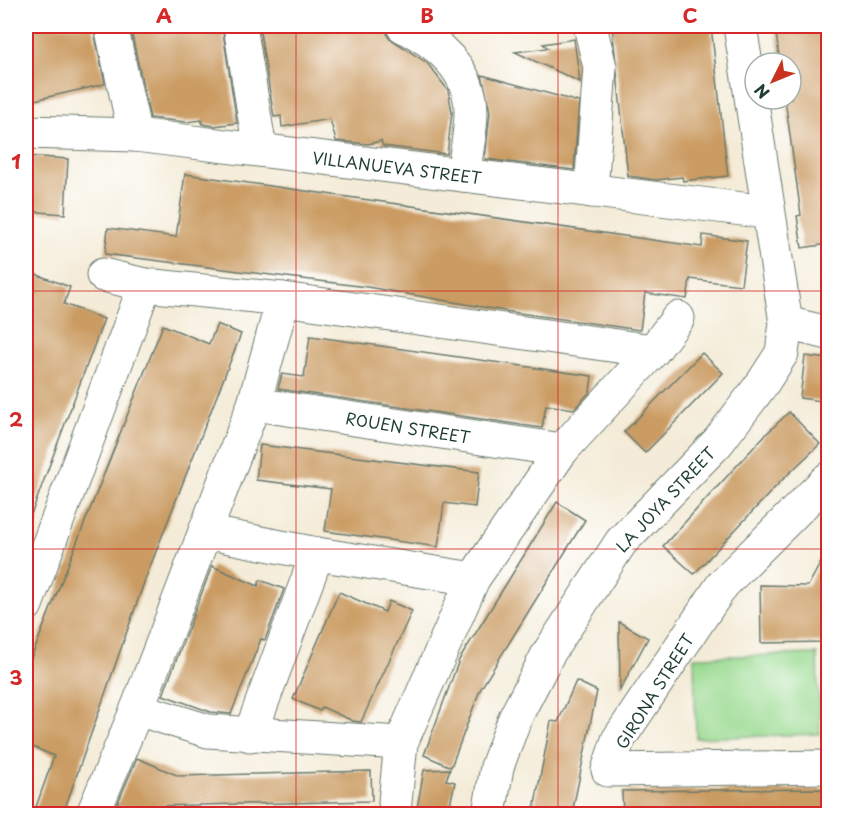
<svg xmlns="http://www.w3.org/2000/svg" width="854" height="840" font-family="'Playpen Sans',sans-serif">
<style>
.green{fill:#9ada90;stroke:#5c8c62;stroke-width:1.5}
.building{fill:#ca9b62}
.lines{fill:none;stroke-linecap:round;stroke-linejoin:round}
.minor-casing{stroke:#6a7a6d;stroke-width:35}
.minor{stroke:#fff;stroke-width:33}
.grid{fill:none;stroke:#d62828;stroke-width:1.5;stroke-opacity:0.55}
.labels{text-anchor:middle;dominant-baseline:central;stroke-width:6;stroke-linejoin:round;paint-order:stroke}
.street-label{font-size:16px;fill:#1f3d34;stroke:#fff}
.neatline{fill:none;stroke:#d62828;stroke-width:2}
.grid-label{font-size:20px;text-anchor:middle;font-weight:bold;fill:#d62828}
</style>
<rect width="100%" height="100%" fill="#fff"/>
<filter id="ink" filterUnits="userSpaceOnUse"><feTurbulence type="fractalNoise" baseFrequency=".0167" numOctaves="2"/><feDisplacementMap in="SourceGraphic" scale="12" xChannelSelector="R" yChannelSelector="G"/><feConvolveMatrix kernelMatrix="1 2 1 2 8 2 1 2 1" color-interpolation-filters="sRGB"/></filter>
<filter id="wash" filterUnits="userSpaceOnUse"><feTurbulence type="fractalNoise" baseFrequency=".008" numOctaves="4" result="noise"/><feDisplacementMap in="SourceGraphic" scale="24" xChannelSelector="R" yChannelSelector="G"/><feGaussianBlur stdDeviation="1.35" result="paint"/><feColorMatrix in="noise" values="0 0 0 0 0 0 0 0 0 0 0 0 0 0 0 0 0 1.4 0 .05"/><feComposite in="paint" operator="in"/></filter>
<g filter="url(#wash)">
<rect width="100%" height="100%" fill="#f4ecd8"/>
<path class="green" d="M817 654 820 734 696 738 694 657Z"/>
<g id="blocks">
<g class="building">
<path d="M26 26H93L105 84 26 102Z"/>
<path d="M130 26H222L237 123 214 126 202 124V120L186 122 150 118Z"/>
<path d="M259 26H385L388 37 427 63 448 90 452 112 447 154 383 146 381 141 368 144 336 141 330 119 282 127 281 116 274 117Z"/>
<path d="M612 26H711L728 176 683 181 682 177 656 180 628 176Z"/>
<path d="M775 26H828V244L802 248 797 216 801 215 785 99H791V63H780Z"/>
<path d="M574 39 580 82 515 52 548 48 543 44Z"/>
<path d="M482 75 579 102 574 170 485 159 490 112Z"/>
<path d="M26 156 68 159 65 214 26 211Z"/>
<path d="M185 174 702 247 703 235 747 241 741 285 690 279 687 299 645 293 640 330 505 311 367 287 105 254 108 228 176 237Z"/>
<path d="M35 274 70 287 64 304 104 319 28 523H26V302Z"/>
<path d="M217 324 241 334 146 577 63 814H58L36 807 54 756 26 744V671L163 325 209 344Z"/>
<path d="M310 336 592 376 590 392 574 409 546 405 542 428 278 389 282 374 304 377Z"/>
<path d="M702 353 723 373 645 453 624 432Z"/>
<path d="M805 356 828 359V402L800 398Z"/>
<path d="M789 412 820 444 781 481 694 574 663 546 765 435Z"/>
<path d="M260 445 479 472 475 507 444 503 438 547 325 531 331 489 256 480Z"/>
<path d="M557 502 585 520 480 690 451 767 424 755 459 660Z"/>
<path d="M828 549V642L761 643 760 585 808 586Z"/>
<path d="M212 566 258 586 260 580 284 589 265 640 261 639 231 714 211 712 163 695Z"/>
<path d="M339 592 385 612 389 601 412 611 361 722 353 721 322 707 320 711 293 699Z"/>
<path d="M619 622 648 638 620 690Z"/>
<path d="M576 681 597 691 572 814H533L551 721 558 722Z"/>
<path d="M137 758 179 776 371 771 372 801 116 807Z"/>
<path d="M450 769 446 780 455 782 448 814H416L424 770Z"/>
<path d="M826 789 827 814H623L622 791Z"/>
</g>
</g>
</g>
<g filter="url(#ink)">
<use href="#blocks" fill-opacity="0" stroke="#6a7a6d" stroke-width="1.5"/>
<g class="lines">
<defs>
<g id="minor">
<path d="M111 26 135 135"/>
<path d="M240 26 260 150"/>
<path d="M403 26C436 41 471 70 471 111 471 132 466 154 463 175"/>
<path d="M590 26 600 67 591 191"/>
<path d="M26 132 135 135 767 212"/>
<path d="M103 275 145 285"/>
<path d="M283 299 254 404 137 709 208 731 401 743"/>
<path d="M786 323 828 333"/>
<path d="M254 404 562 450"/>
<path d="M828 479 723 584 618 740 608 770 828 767"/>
<path d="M205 532 317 554 473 579"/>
<path d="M26 605 145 285 283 299 653 351"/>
<path d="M250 735 317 554"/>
<path d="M395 802 401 743 473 579 562 450 653 351 678 318"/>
<path d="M93 814 137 709"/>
<path d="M489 814 497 767 515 718 548 654 621 542 718 442 762 384 782 353 786 323 740 26"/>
</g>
</defs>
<use href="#minor" class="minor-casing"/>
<use href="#minor" class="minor"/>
</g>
</g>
<path class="grid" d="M296 26V814M558 26V814M26 291H828M26 549H828"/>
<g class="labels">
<g class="street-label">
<text transform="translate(397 167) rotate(7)">VILLANUEVA STREET</text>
<text transform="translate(408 427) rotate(9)">ROUEN STREET</text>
<text transform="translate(665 499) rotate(-47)">LA JOYA STREET</text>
<text transform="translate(654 691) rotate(-58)">GIRONA STREET</text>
</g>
</g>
<rect width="854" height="840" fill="none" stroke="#fff" stroke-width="66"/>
<g transform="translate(773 81) rotate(227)"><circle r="28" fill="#ffffff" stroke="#a5b1ae" stroke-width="1.5"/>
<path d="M0-4.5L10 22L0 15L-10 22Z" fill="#c8321e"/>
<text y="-9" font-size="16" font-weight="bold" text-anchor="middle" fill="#1f3d34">N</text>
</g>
<rect x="33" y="33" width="788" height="774" class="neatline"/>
<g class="grid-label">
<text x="164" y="23">A</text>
<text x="427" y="23">B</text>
<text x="690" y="23">C</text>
<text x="16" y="169">1</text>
<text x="16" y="427">2</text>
<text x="16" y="685">3</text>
</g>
</svg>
